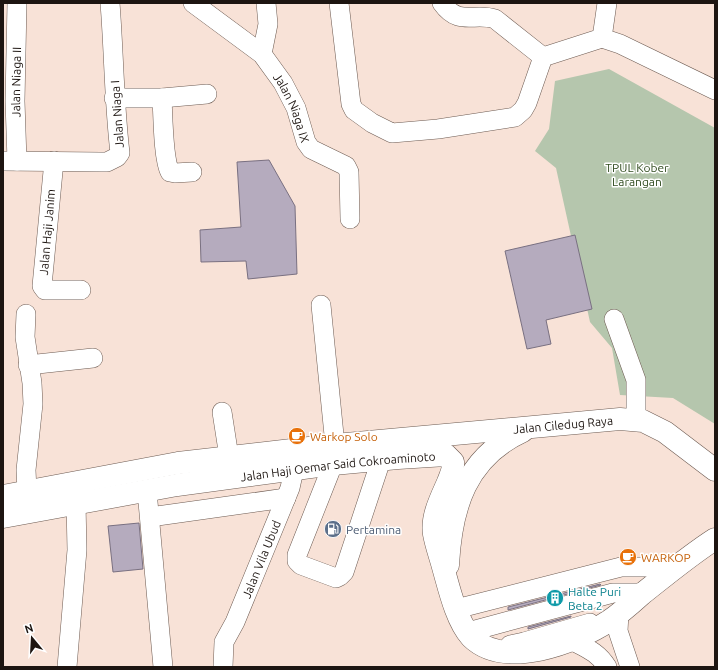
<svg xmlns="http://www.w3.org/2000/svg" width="718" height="670" font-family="Ubuntu,sans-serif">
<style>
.green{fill:#b5c6ad}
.building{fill:#b5abbe;stroke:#797081}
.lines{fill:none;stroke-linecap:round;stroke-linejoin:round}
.minor-casing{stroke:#6d5b52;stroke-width:20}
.major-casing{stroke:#6d5b52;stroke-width:23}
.minor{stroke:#fff;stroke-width:19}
.major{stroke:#fff;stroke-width:22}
.labels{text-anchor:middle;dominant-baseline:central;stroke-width:3;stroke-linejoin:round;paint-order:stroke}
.street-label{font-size:12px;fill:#1d1511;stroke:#fff}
.park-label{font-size:12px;fill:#314c20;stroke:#fff}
.food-label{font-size:12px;fill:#c56008;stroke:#fff;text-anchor:start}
.service-label{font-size:12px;fill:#4e5e75;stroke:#fff;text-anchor:start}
.culture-label{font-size:12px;fill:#0d838f;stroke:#fff;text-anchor:start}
</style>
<rect width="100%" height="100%" fill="#f8e2d7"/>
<path class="green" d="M609 69 715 128V424L673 398 620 395 612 348 590 322 556 168 535 151 549 129 555 81Z"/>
<g class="building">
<path d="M269 160 295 206 297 274 248 279 246 261 201 262 200 230 241 227 237 162Z"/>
<path d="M575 235 592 309 546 320 551 344 527 349 505 251Z"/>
<path d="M139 523 143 569 113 572 108 526Z"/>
<path d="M600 584 601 585 508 610V607Z"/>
<path d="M571 616V617L528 629V627Z"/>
</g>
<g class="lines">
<defs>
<g id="minor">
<path id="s1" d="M193 3 262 54 283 83 296 108 306 142 311 149 346 166 349 172 350 219"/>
<path d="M339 3 351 104 354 110 372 123 392 133 438 129 515 117 523 110 527 103 543 57 602 38"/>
<path d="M442 3C459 27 474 12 495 19L543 57"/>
<path d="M607 3 602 38 620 44 715 90"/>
<path d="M262 54 268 24 266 3"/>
<path d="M114 98H162L207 94"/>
<path d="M162 98C163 114 163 159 170 172L175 173 192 172"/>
<path d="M3 161 101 162H107L117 157 120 153C114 103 114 53 110 3"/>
<path id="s2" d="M17 161 15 101 17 3"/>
<path d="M54 161 42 286 45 290H81"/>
<path d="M321 305 335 445 333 464 297 555V561L301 565 336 578 340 576 344 572 381 460 382 446"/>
<path d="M26 314 25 337 32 383 33 404 26 470 27 491"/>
<path d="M614 319 636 380V421"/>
<path d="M28 365 93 358"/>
<path d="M222 412 229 457"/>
<path d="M147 491 163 667"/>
<path d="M150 517 286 498"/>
<path d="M456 609 621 567H677"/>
<path d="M619 614 618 631 630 667"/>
<path d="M468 632 613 593H644"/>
<path d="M571 640C586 648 598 652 607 667"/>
<path d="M510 645 524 642 590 623"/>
<path d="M67 667 77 550 76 503"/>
<path id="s3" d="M223 667 224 642 235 622 290 488 297 456"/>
</g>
<g id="major">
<path id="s4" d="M3 496 178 463 335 445 620 419 643 421 665 432 715 470"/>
<path id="s5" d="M3 517 177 485 333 464 398 458 446 455 453 462C454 469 450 476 448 482 441 498 431 517 434 534 436 545 440 556 443 567 449 588 456 620 471 637 505 670 575 643 609 621 621 613 632 603 642 594 666 575 690 555 715 539"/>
<path d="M448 565C451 507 466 457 523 431"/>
</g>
</defs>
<use href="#minor" class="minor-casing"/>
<use href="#major" class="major-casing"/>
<use href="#minor" class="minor"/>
<use href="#major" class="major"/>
</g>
<defs>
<symbol id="cafe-disc" viewBox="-11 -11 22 22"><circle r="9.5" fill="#e8710a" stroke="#fff"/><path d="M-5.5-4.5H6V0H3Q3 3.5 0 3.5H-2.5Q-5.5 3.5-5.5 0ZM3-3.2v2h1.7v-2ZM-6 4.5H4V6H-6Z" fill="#fff"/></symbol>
<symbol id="fuel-disc" viewBox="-11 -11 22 22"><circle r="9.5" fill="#5c6f8a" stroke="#fff"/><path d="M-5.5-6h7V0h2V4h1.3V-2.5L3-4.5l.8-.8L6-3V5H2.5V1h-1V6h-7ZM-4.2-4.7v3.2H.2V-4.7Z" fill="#fff"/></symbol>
<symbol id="building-disc" viewBox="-11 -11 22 22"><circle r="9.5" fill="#0f9aa8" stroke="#fff"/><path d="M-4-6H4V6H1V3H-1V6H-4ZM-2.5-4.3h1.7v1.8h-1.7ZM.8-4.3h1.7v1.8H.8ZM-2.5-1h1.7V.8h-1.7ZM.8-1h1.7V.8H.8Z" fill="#fff"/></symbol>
</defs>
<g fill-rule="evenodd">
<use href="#cafe-disc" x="287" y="426" width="20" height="20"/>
<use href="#fuel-disc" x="323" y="519" width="20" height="20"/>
<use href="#cafe-disc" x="618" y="547" width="20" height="20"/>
<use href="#building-disc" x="545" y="588" width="20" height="20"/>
</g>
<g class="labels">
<g class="street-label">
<text stroke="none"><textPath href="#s2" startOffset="79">Jalan Niaga II</textPath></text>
<text stroke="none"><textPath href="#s1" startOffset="148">Jalan Niaga IX</textPath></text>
<text transform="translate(117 114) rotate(-94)">Jalan Niaga I</text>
<text transform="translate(47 232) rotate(-85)">Jalan Haji Janim</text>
<text stroke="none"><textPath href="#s4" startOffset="565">Jalan Ciledug Raya</textPath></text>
<text stroke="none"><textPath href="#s5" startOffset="339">Jalan Haji Oemar Said Cokroaminoto</textPath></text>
<text stroke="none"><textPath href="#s3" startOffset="116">Jalan Vila Ubud</textPath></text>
</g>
<g class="park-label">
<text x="637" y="167">TPUL Kober<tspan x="637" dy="14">Larangan</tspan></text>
</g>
<g class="food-label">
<text x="310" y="436">Warkop Solo</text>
<text x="641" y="557">WARKOP</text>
</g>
<g class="service-label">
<text x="346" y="529">Pertamina</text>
</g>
<g class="culture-label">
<text x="568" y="591">Halte Puri<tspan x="568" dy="14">Beta 2</tspan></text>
</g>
</g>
<rect width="718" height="670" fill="none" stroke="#1d1511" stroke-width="8"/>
<g transform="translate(32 638) rotate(342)" stroke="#ffffff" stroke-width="3" paint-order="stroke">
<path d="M0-3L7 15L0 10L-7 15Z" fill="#1d1511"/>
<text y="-6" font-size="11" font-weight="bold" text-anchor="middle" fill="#1d1511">N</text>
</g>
</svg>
